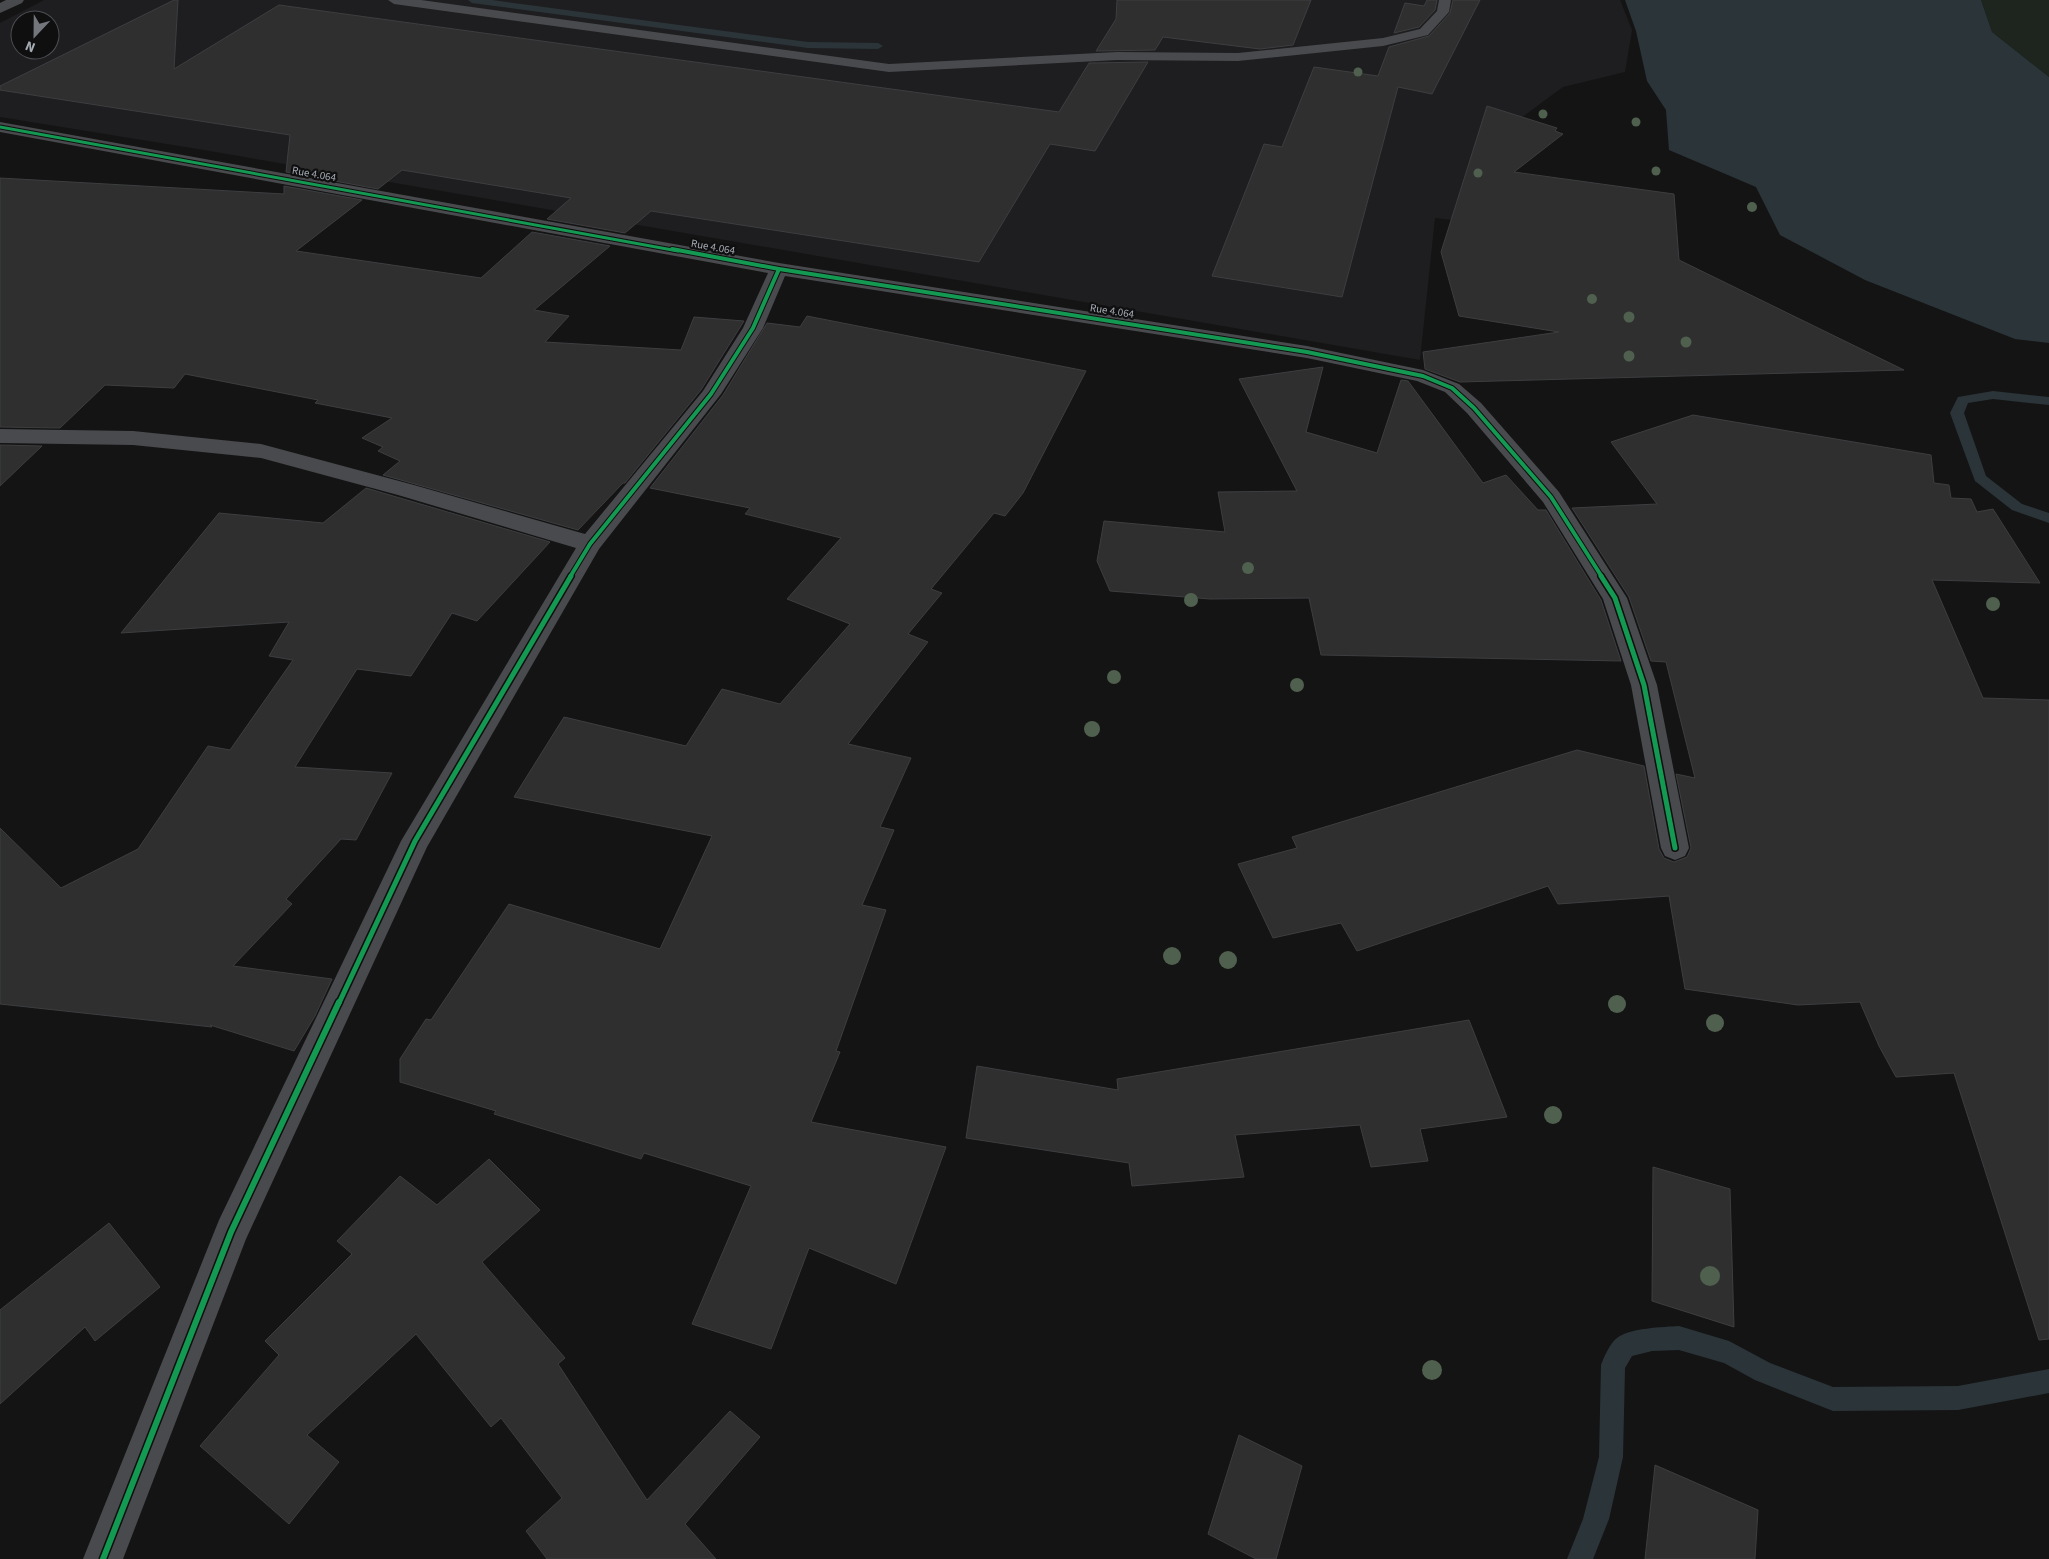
<svg xmlns="http://www.w3.org/2000/svg" width="2049" height="1559" font-family="'Source Sans 3',sans-serif">
<style>
.built{fill:#1e1e20;fill-rule:evenodd}
.green{fill:#1e251e}
.water{fill:#2b3539}
.lines{fill:none;stroke-linecap:round;stroke-linejoin:round}
.stream{fill:#2b3539;fill-rule:evenodd}
.building{fill:#2f2f30;stroke:#3d3e40}
.lane{fill:#494a4d;fill-rule:evenodd}
.street{fill:#494a4d;fill-rule:evenodd}
.cycleway-far3-casing{stroke:#0f0f10;stroke-width:5}
.cycleway-far2-casing{stroke:#0f0f10;stroke-width:6}
.cycleway-far1-casing{stroke:#0f0f10;stroke-width:8}
.cycleway-casing{stroke:#0f0f10;stroke-width:9}
.cycleway-far3{stroke:#139951;stroke-width:3}
.cycleway-far2{stroke:#139951;stroke-width:4}
.cycleway-far1{stroke:#139951;stroke-width:5}
.cycleway{stroke:#139951;stroke-width:6}
.tree{fill:#4f604e}
.labels{text-anchor:middle;dominant-baseline:central;stroke-width:4.5;stroke-linejoin:round;paint-order:stroke}
.far-street-label{font-size:11px;fill:#a6acb5;stroke:#0f0f10}
</style>
<rect width="100%" height="100%" fill="#141414"/>
<path class="built" d="M44 0H1620L1632 30 1625 72 1563 87 1498 135 1470 222 1435 218 1420 360 204 150 0 117V23ZM20 20H50V50H20Z"/>
<path class="green" d="M1981 0H2049V77L1992 32Z"/>
<path class="water" d="M1625 0H1981L1992 32 2049 77V343L2015 339 1865 280 1780 235 1756 187 1669 150 1666 110 1647 81 1636 31Z"/>
<g class="lines">
<g class="stream">
<path d="M468 0H492L808 42 878 43 883 46 878 49 808 48 472 3Z"/>
<path d="M1993 391 2049 397V405L1993 399 1968 403 1964 413 1986 476 2022 504 2049 513V523L2012 510 1975 481 1950 413 1958 397Z"/>
<path d="M1679 1326 1729 1341 1770 1363 1833 1387 1958 1386 2049 1369V1393L1958 1410 1833 1411 1755 1380 1724 1363 1679 1350 1652 1351 1632 1356 1625 1368 1623 1457 1609 1519 1593 1559H1567L1583 1519 1599 1457 1601 1365C1604 1357 1610 1343 1617 1338 1629 1328 1664 1327 1679 1326Z"/>
</g>
</g>
<g class="building">
<path d="M174 0H178L174 69 279 5 1059 112 1089 63 1148 62 1095 151 1050 144 979 262 651 211 625 233 547 219 571 198 402 170 378 189 286 172 290 135 0 90V86Z"/>
<path d="M1117 0H1311L1293 45 1260 49 1163 37 1155 50 1096 51 1116 19Z"/>
<path d="M1427 0H1437L1435 10 1419 27 1394 33 1405 3 1424 6Z"/>
<path d="M1453 0H1480L1432 94 1398 87 1342 297 1212 276 1264 144 1282 147 1314 67 1378 76 1389 47 1429 36 1450 13Z"/>
<path d="M1487 106 1557 128 1555 131 1563 134 1514 172 1674 194 1679 260 1904 370 1460 382 1425 369 1423 352 1559 332 1459 316 1441 252Z"/>
<path d="M0 178 284 194V186L362 200 296 251 481 278 532 232 610 246 534 310 569 316 545 342 681 350 694 317 744 321 701 390 625 483H623L578 530 383 475 400 461 378 451 383 447 362 438 392 418 315 403 318 400 185 374 174 388 105 385 60 428 0 427Z"/>
<path d="M807 316 1086 371 1023 493 1005 516 994 513 931 589 942 593 908 634 928 642 848 744 911 758 880 827 894 830 862 905 886 910 836 1051 840 1052 811 1122 946 1147 896 1284 809 1248 771 1349 692 1324 751 1186 644 1153 641 1159 494 1114 496 1111 400 1082V1059L426 1019 431 1020 509 904 660 949 712 836 514 797 564 717 686 746 722 689 780 704 850 624 787 599 841 538 745 514 750 508 650 488 723 395 767 323 800 327Z"/>
<path d="M1323 367 1306 432 1377 453 1401 380 1408 381 1483 483 1506 475 1538 510H1546L1601 600 1621 661 1321 655 1309 598 1210 599 1110 591 1097 561 1104 521 1225 532 1218 492 1297 491 1239 379Z"/>
<path d="M1693 415 1931 455 1934 483 1949 485 1951 498 1971 499 1977 512 1993 509 2040 583 1932 580 1983 698 2049 700V1339L2039 1340 1954 1073 1896 1077 1879 1046 1860 1002 1798 1005 1685 989 1669 896 1558 904 1548 886 1357 951 1341 923 1273 938 1238 864 1297 848 1292 837 1577 750 1644 766 1659 849 1664 858 1674 862 1687 857 1691 848 1676 774 1695 778 1666 662 1651 661 1629 597 1572 508 1657 504 1611 442Z"/>
<path d="M0 445 42 446 0 486Z"/>
<path d="M366 488 550 542 477 621 452 613 411 676 357 669 295 767 392 773 356 840 341 839 286 899 292 904 233 966 332 979 315 1016 294 1051 210 1025 212 1027 0 1004V828L61 888 138 849 208 746 230 750 293 660 269 656 289 622 121 633 219 513 323 523Z"/>
<path d="M1469 1020 1507 1117 1420 1129 1428 1161 1371 1167 1360 1125 1235 1135 1244 1177 1132 1186 1129 1163 966 1138 977 1066 1118 1090 1117 1079Z"/>
<path d="M489 1159 540 1210 482 1262 565 1358 558 1364 647 1500 730 1411 760 1437 685 1524 716 1559H547L526 1531 562 1498 501 1418 491 1427 416 1334 307 1435 339 1462 289 1524 200 1446 279 1355 265 1341 352 1254 337 1241 400 1176 437 1205Z"/>
<path d="M1653 1167 1730 1189 1734 1327 1652 1301Z"/>
<path d="M109 1223 160 1287 95 1341 85 1327 0 1404V1310Z"/>
<path d="M1239 1435 1302 1466 1276 1559H1256L1208 1534Z"/>
<path d="M1655 1465 1758 1510 1755 1559H1645Z"/>
</g>
<g class="lines">
<path class="lane" d="M388 0H421L889 64 1117 52 1238 53 1383 38 1420 29 1437 11 1439 0H1451L1449 12 1428 35 1383 46 1238 61 1117 60 889 72 394 4Z"/>
<g class="street">
<path d="M6 0H24L22 3 0 13V3Z"/>
<path d="M0 122 779 263 1307 346 1423 370 1459 384 1481 403 1559 492 1627 598 1657 685 1689 848 1685 856 1675 860 1665 856 1661 848 1631 685 1603 599 1543 502 1467 413 1445 392 1417 381 1307 358 785 276 763 328 721 394 599 549 427 847 246 1239 123 1559H83L219 1220 401 841 576 548 398 495 261 458 133 445 0 443V429L133 431 261 444 414 485 585 534 703 391 743 328 768 273 0 132Z"/>
</g>
<defs>
<path id="cycleway-far3" d="M0 127 678 251"/>
<g id="cycleway-far2">
<path d="M672 249 779 269 1307 352 1423 376 1452 388 1474 408 1551 497 1602 577"/>
<path d="M570 577 590 544 711 394 753 328 779 269"/>
</g>
<g id="cycleway-far1">
<path d="M1601 576 1615 598 1644 685 1675 848"/>
<path d="M339 1003 415 841 571 576"/>
</g>
<path id="cycleway" d="M103 1559 231 1232 339 1002"/>
</defs>
<use href="#cycleway-far3" class="cycleway-far3-casing"/>
<use href="#cycleway-far2" class="cycleway-far2-casing"/>
<use href="#cycleway-far1" class="cycleway-far1-casing"/>
<use href="#cycleway" class="cycleway-casing"/>
<use href="#cycleway-far3" class="cycleway-far3"/>
<use href="#cycleway-far2" class="cycleway-far2"/>
<use href="#cycleway-far1" class="cycleway-far1"/>
<use href="#cycleway" class="cycleway"/>
</g>
<g class="tree">
<circle cx="1358" cy="72" r="4.5"/>
<circle cx="1543" cy="114" r="4.5"/>
<circle cx="1636" cy="122" r="4.5"/>
<circle cx="1656" cy="171" r="4.5"/>
<circle cx="1478" cy="173" r="4.5"/>
<circle cx="1752" cy="207" r="5"/>
<circle cx="1592" cy="299" r="5"/>
<circle cx="1629" cy="317" r="5.5"/>
<circle cx="1686" cy="342" r="5.5"/>
<circle cx="1629" cy="356" r="5.5"/>
<circle cx="1248" cy="568" r="6"/>
<circle cx="1191" cy="600" r="7"/>
<circle cx="1993" cy="604" r="7"/>
<circle cx="1114" cy="677" r="7"/>
<circle cx="1297" cy="685" r="7"/>
<circle cx="1092" cy="729" r="8"/>
<circle cx="1172" cy="956" r="9"/>
<circle cx="1228" cy="960" r="9"/>
<circle cx="1617" cy="1004" r="9"/>
<circle cx="1715" cy="1023" r="9"/>
<circle cx="1553" cy="1115" r="9"/>
<circle cx="1710" cy="1276" r="10"/>
<circle cx="1432" cy="1370" r="10"/>
</g>
<g class="labels">
<g class="far-street-label">
<text transform="translate(314 174) rotate(10)">Rue 4.064</text>
<text transform="translate(713 247) rotate(10)">Rue 4.064</text>
<text transform="translate(1112 311) rotate(9)">Rue 4.064</text>
</g>
</g>
<g transform="translate(35 35) rotate(202)"><circle r="24" fill="#0f0f10" stroke="#4b4e52"/>
<path d="M0-4L9 19L0 12L-9 19Z" fill="#73777d"/>
<text y="-8" font-size="14" font-weight="bold" text-anchor="middle" fill="#a6acb5">N</text>
</g>
</svg>
